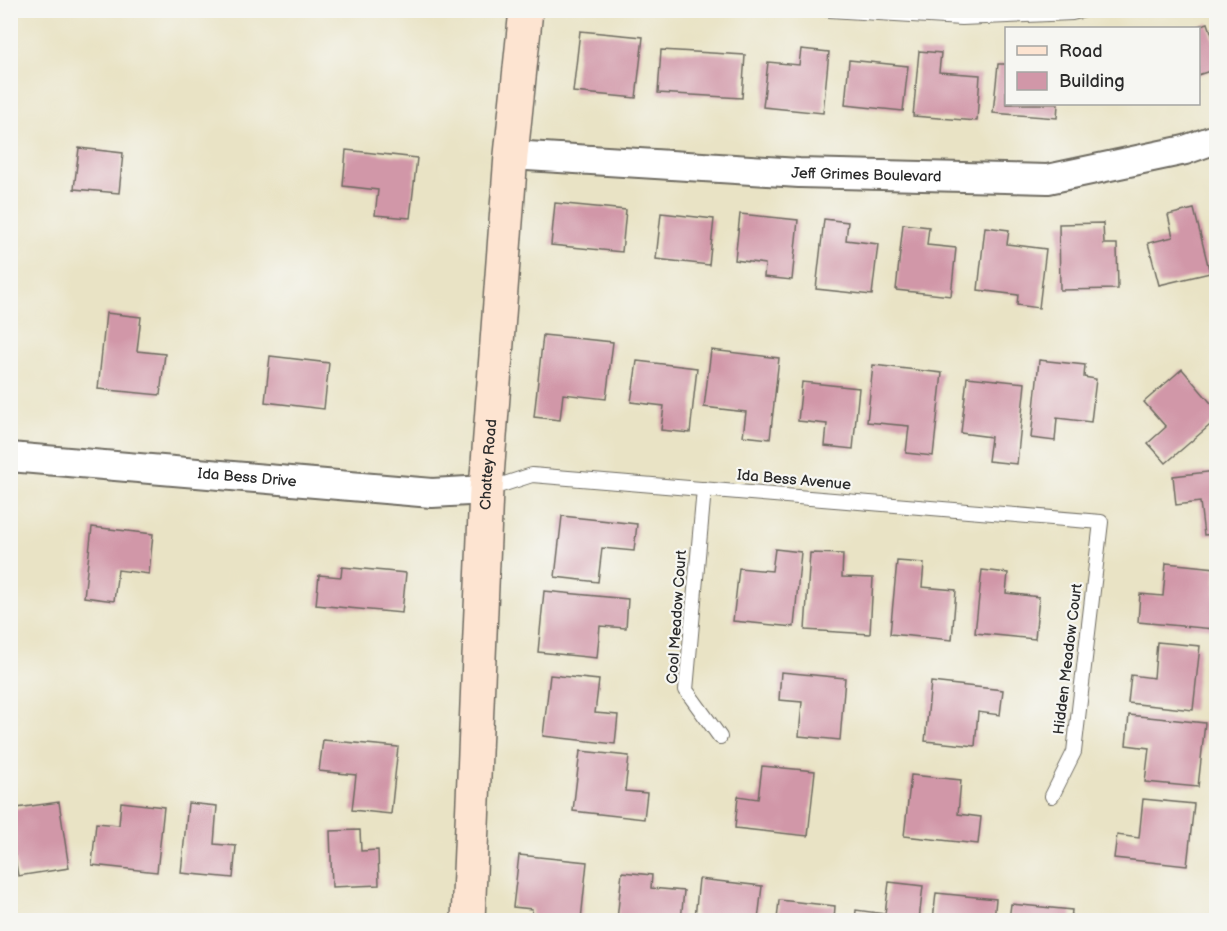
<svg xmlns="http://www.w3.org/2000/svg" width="1227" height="931" font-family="'Balsamiq Sans',sans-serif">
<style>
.building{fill:#d197a8}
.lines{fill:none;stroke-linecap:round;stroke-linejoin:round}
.lane-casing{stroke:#6e6b61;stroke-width:16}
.street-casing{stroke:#6e6b61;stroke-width:32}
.secondary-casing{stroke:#6e6b61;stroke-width:36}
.lane{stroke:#fff;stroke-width:14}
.street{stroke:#fff;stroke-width:28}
.secondary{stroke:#fde4d1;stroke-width:33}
.labels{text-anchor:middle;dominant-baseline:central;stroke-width:4.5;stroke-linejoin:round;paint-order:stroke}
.street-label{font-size:15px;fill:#2b2b2b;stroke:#f6f6f2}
</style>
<rect width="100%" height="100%" fill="#f6f6f2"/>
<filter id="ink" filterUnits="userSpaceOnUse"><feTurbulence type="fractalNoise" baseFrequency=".0167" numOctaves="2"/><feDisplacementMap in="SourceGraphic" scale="12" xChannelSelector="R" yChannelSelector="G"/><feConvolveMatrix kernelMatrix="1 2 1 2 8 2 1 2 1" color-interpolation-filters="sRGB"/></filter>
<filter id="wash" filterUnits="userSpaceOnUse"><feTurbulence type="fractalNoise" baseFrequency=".008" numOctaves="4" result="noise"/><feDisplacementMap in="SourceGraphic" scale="24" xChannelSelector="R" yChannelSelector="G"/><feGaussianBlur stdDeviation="1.35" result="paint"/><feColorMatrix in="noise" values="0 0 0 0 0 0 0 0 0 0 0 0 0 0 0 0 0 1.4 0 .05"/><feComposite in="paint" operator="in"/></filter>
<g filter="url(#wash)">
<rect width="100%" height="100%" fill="#e9e3c5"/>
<g id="blocks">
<g class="building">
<path d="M1208 23 1216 47V69L1198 75V28H1192Z"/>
<path d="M580 31 643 37 636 98 573 92Z"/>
<path d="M801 49 829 52 823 113 763 107 768 62 799 65Z"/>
<path d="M661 50 745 55 742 98 658 93Z"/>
<path d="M919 51 941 53 939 72 980 75 977 121 913 116Z"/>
<path d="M849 60 908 66 903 111 845 105Z"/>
<path d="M998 64H1006V104H1058L1057 118 993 113Z"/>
<path d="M79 148 123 153 119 193 74 189Z"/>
<path d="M346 150 417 158 410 218 375 215 378 190 343 186Z"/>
<path d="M555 203 626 210 622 252 551 245Z"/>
<path d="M1194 209 1210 273 1159 285 1148 243 1173 237 1168 215Z"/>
<path d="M661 213 714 219 709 265 656 259Z"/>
<path d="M740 214 798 220 792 280 764 277 765 264 735 260Z"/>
<path d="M824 219 848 222 846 240 878 244 872 295 816 289Z"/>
<path d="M1103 223 1104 244H1117L1118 289 1060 290 1059 224Z"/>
<path d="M903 224 929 227 927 245 956 248 951 296 896 290Z"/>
<path d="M985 227 1009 230 1007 244 1046 249 1039 308 1017 305 1018 295 978 290Z"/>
<path d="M106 313 141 317 137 351 165 354 160 395 98 389Z"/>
<path d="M543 335 613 342 606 399 563 394 560 420 534 417Z"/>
<path d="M711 350 779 358 770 439 743 436 746 412 704 407Z"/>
<path d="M270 356 329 363 324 409 265 402Z"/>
<path d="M1039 360 1085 365 1084 377 1096 379 1091 422 1057 418 1055 441 1031 438Z"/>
<path d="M637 361 697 368 690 433 661 430 664 406 631 402Z"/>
<path d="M873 365 942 373 933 456 906 453 909 426 867 422Z"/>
<path d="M1182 369 1216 409V420L1166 463 1148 443 1166 427 1144 402Z"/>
<path d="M967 377 1025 383 1017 464 988 461 991 437 961 433Z"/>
<path d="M802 382 859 388 853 449 825 446 827 424 798 421Z"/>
<path d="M1216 471V534L1204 535 1200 502 1176 505 1173 476Z"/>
<path d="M562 516 637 524 634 551 602 548 598 582 555 577Z"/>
<path d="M92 527 153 534 149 574 118 570 114 601 84 597Z"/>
<path d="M775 549 801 552 794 627 733 621 739 568 772 571Z"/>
<path d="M810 553 843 554 842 577 873 578 870 634 805 630Z"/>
<path d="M897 561 924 563 922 587 956 590 952 640 890 634Z"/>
<path d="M1166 563 1216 568 1214 629 1138 622 1140 594 1163 596Z"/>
<path d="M342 567 406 573 402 613 316 605 319 575 341 577Z"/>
<path d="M982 570 1008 573 1006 593 1039 597 1035 639 975 633Z"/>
<path d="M544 591 628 599 626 628 600 626 597 658 538 652Z"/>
<path d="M1157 642 1200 646 1193 710 1128 703 1131 675 1154 678Z"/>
<path d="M781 672 845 678 840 740 799 736 802 702 779 700Z"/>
<path d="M550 675 599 680 595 713 618 715 615 744 543 736Z"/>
<path d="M931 682 1003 690 1000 715 978 712 975 746 925 741Z"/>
<path d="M1129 715 1205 723 1198 787 1145 782 1149 748 1126 745Z"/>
<path d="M323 740 398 747 391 814 352 810 356 775 319 771Z"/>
<path d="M580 751 629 756 625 791 647 793 644 819 573 811Z"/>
<path d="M762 766 815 771 808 836 735 828 738 796 758 799Z"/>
<path d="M911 775 961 780 958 814 981 817 978 844 904 836Z"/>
<path d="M1143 799 1194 804 1187 866 1114 858 1117 835 1139 838Z"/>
<path d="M59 802 69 868 18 876 10 826V809Z"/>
<path d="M121 802 164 807 157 872 92 865 96 823 119 825Z"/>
<path d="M188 803 217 806 214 844 236 846 233 878 181 873Z"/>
<path d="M360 830 361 851 378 850 379 885 332 887 330 831Z"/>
<path d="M519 855 587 862 581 920H531L532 909 513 907Z"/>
<path d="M622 872 652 875 651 888 684 891 681 920H617Z"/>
<path d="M699 879 762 886 758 920H730L695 917Z"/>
<path d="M889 882 923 886 919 920H855L856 910 885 914Z"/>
<path d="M936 893 996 899 994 920H933Z"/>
<path d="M779 900 835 906 834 920H777Z"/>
<path d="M1011 904 1072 910 1071 920H1009Z"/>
</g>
</g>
</g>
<g filter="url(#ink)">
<use href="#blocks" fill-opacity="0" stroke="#6e6b61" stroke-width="1.5"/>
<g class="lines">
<defs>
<g id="lane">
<path d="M829 10 962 18 1072 13 1085 10"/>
<path d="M704 489 686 690 720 737"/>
<path d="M486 490 532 475 1101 522 1074 752 1052 796"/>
</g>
<g id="street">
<path id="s1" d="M511 155 799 173 1048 179 1185 150 1216 139"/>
<path id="s2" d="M10 457 432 493 486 490"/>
</g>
<g id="secondary">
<path id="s3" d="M468 920 486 490 511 155 526 10"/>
</g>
</defs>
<use href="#lane" class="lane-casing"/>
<use href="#street" class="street-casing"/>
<use href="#secondary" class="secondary-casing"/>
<use href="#lane" class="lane"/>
<use href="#street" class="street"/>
<use href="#secondary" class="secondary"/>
</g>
</g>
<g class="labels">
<g class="street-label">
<text stroke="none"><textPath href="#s1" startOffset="356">Jeff Grimes Boulevard</textPath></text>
<text stroke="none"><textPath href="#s3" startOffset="456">Chattey Road</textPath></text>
<text stroke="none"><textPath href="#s2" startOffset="238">Ida Bess Drive</textPath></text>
<text transform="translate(794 480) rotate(5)">Ida Bess Avenue</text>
<text transform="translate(677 617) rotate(-86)">Cool Meadow Court</text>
<text transform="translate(1068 659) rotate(-83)">Hidden Meadow Court</text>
</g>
</g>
<rect width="1227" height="931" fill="none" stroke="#f6f6f2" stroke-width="36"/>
<rect x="1005" y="27" width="195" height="78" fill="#f6f6f2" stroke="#a5a5a2" stroke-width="1.5"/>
<rect x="1017" y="46" width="30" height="9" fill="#fde4d1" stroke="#a5a5a2" stroke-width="1.5"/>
<text x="1059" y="57" font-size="18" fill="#2b2b2b">Road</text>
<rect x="1017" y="72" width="30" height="18" fill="#d197a8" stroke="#a5a5a2" stroke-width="1.5"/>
<text x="1059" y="87" font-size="18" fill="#2b2b2b">Building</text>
</svg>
